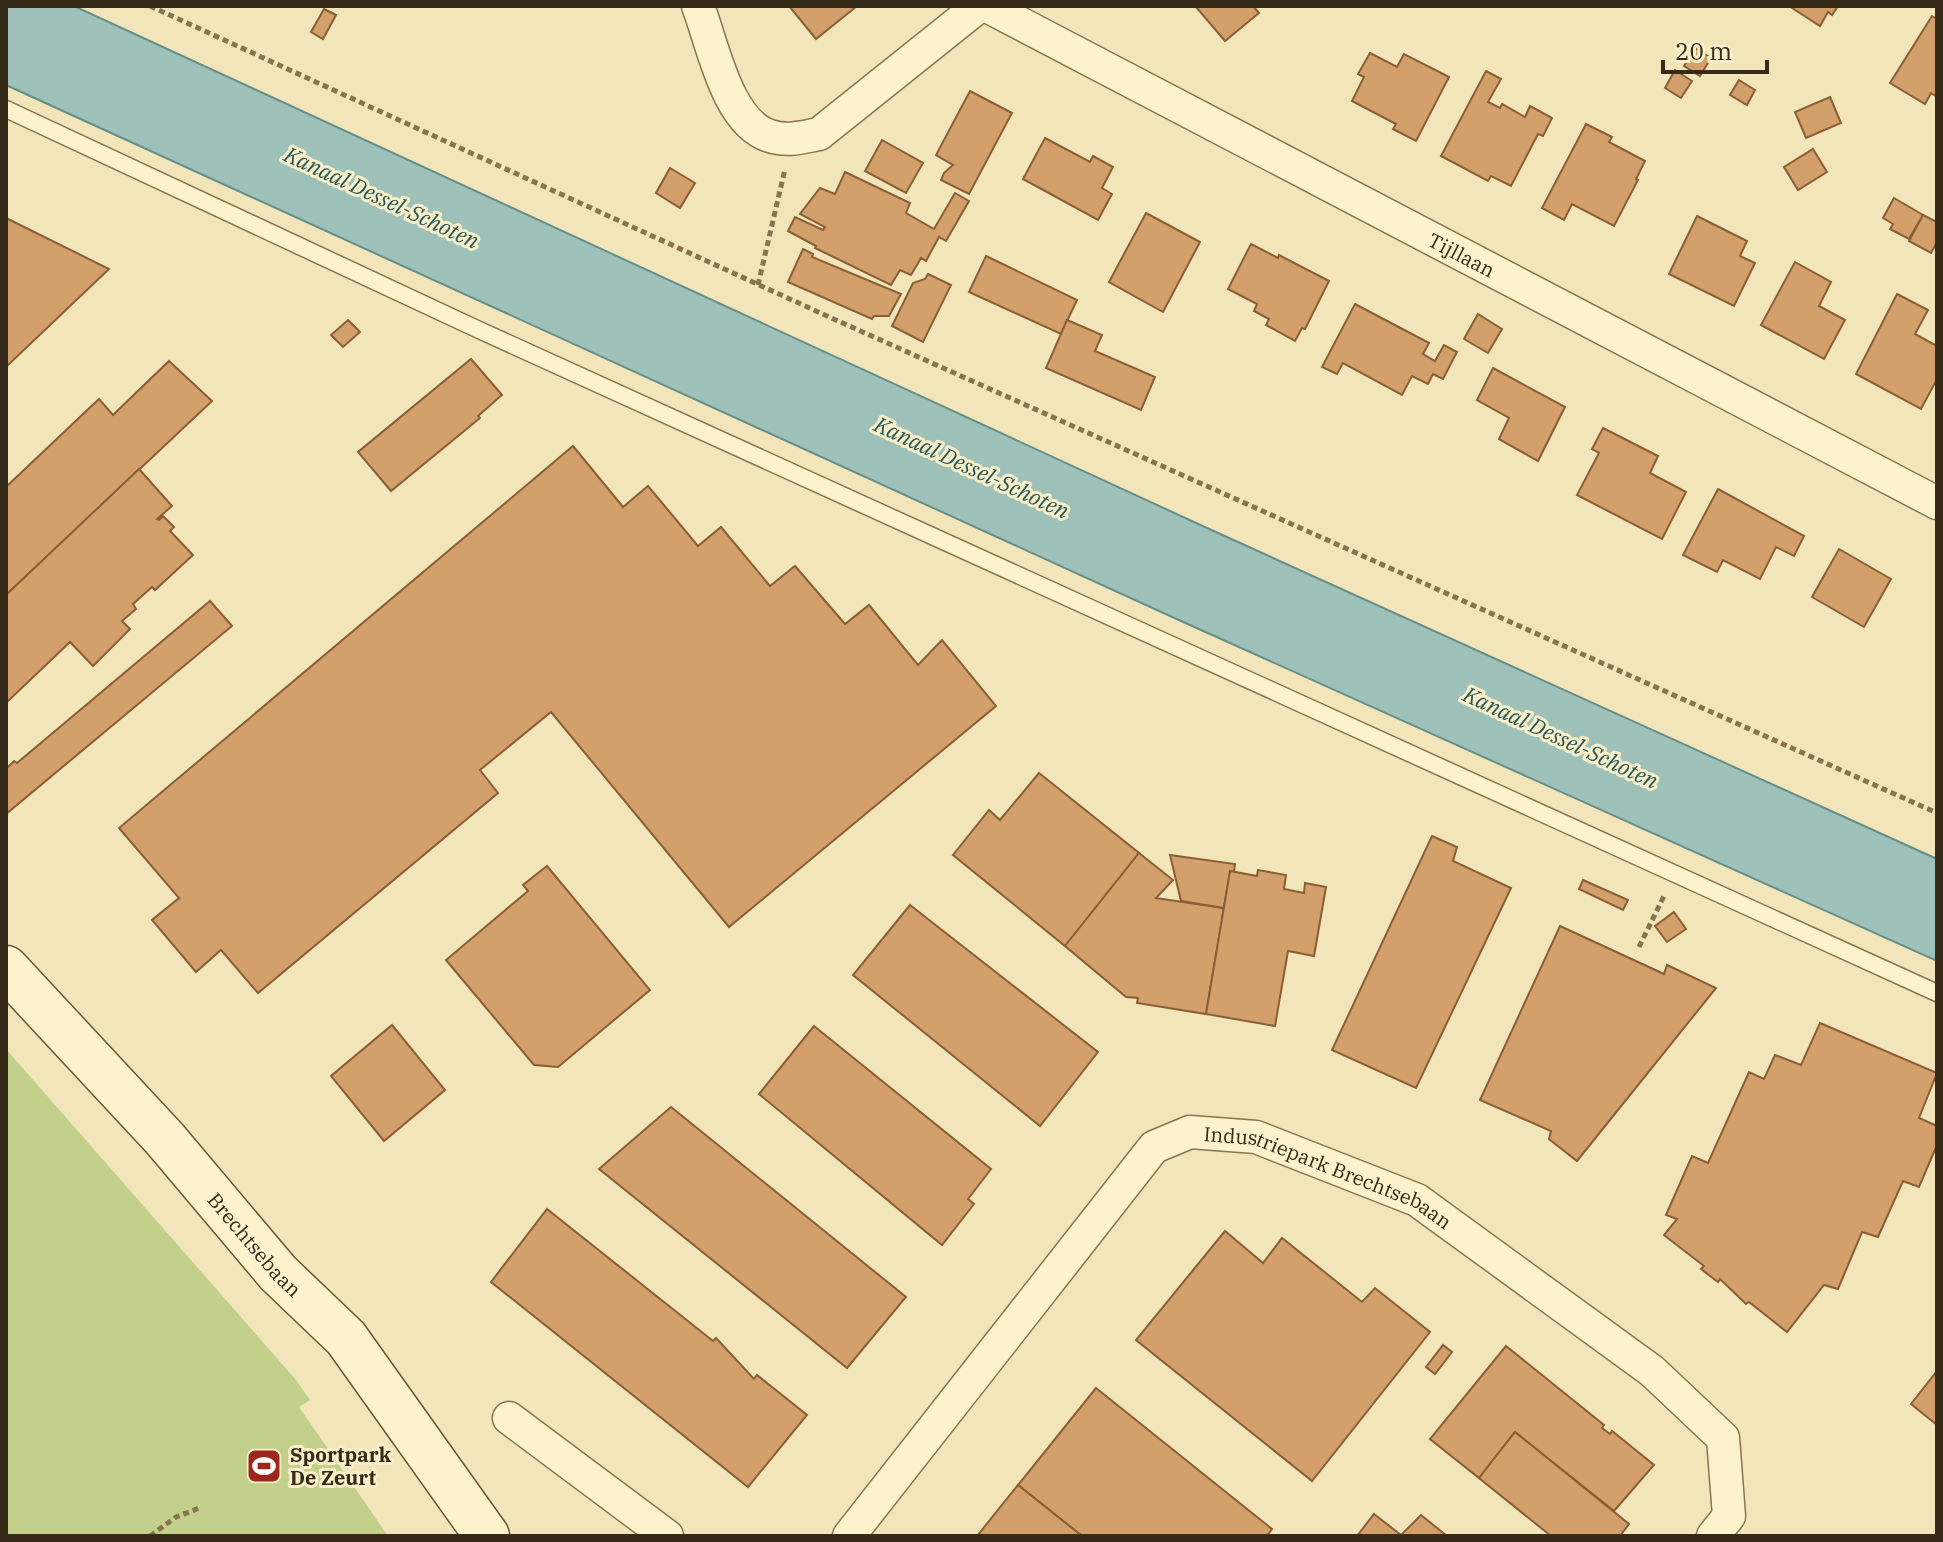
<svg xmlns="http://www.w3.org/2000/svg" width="1943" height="1542" font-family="'IBM Plex Serif',serif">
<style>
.green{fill:#c2d08c}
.water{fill:#9ec1ba;stroke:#658f88;stroke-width:2}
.building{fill:#d39f6b;stroke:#8a5f36;stroke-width:2}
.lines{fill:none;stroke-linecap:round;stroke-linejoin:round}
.lane-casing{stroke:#897452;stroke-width:19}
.street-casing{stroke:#897452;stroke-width:35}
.secondary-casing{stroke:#6a5536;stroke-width:47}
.path{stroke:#897452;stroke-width:5;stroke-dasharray:6 4;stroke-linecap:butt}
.lane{stroke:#fcf2cc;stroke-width:16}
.street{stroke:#fcf2cc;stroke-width:32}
.secondary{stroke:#fcf2cc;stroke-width:44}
.labels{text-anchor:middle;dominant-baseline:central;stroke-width:6;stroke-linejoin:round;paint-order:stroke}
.street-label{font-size:20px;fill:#362a19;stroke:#f8efc9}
.poi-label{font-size:20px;font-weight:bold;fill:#362a19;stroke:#f8efc9;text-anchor:start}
.water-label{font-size:22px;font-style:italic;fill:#275758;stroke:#f8efc9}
</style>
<rect width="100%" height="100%" fill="#f1e5b9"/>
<path class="green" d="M6 1049 296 1380 310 1400 299 1407 388 1536H6Z"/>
<path class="water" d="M6 6H74L1207 528 1937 859V961L1181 621 6 85Z"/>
<g class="building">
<path d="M789 6H857L816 39Z"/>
<path d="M1253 6 1259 13 1225 41 1196 7Z"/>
<path d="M1789 6H1838L1832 15 1828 12 1820 26Z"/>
<path d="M324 9 336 15 323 39 311 32Z"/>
<path d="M1932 16 1937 19V97L1931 93 1925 104 1890 83Z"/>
<path d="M1695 48 1711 58 1700 76 1684 66Z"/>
<path d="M1370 53 1397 67 1404 54 1449 77 1416 141 1393 129 1396 124 1352 101 1364 77 1358 74Z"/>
<path d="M1675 70 1692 81 1681 98 1665 88Z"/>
<path d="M1486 71 1501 79 1488 102 1500 108 1502 104 1525 117 1530 106 1552 118 1543 136 1538 134 1511 186 1491 176 1488 181 1441 156Z"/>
<path d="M1739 80 1755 90 1747 105 1730 95Z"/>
<path d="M970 91 1012 113 969 194 941 180 944 173 953 165 936 155Z"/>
<path d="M1830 97 1841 123 1806 138 1795 112Z"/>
<path d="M1586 124 1612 137 1609 142 1645 161 1636 179 1638 180 1614 226 1572 204 1564 220 1542 208Z"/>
<path d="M1045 138 1090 162 1093 156 1113 167 1102 188 1112 194 1098 220 1023 179Z"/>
<path d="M882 140 923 163 906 193 865 171Z"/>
<path d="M1813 149 1827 172 1798 190 1784 167Z"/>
<path d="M670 168 695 183 680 208 656 193Z"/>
<path d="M845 172 910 203 906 213 934 229 955 193 969 201 946 241 939 237 926 261 921 258 911 275 900 270 891 285 815 248 816 246 788 231 795 217 823 230 825 227 800 214 820 188 835 194Z"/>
<path d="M1894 198 1923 215 1909 239 1890 229 1893 224 1883 218Z"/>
<path d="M1146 213 1200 242 1163 312 1109 282Z"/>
<path d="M1923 215 1937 222V242L1931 253 1909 241Z"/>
<path d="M1697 216 1747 241 1740 256 1755 263 1734 306 1669 274Z"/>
<path d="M6 218 109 269 6 367Z"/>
<path d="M1251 244 1278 258 1279 255 1329 281 1305 329 1302 328 1295 341 1266 325 1269 319 1254 311 1257 304 1228 289Z"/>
<path d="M803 249 813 254 812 257 901 294 889 316H874L872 319 788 282Z"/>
<path d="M986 256 1077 300 1061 334 969 292Z"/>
<path d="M1795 262 1831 282 1819 306 1845 320 1824 359 1761 325Z"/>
<path d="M928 274 951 285 923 342 892 326 913 283 925 279Z"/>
<path d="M1897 294 1928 310 1915 334 1937 346V379L1921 409 1856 374Z"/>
<path d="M1355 304 1429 343 1423 354 1435 361 1444 345 1457 352 1443 379 1433 374 1428 384 1412 376 1402 395 1343 363 1337 374 1322 367Z"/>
<path d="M1478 314 1502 329 1488 353 1464 339Z"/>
<path d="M348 320 360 332 343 347 331 335Z"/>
<path d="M1067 320 1102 335 1095 351 1155 377 1141 410 1046 368Z"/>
<path d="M471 359 502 395 478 416 480 418 391 491 358 452Z"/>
<path d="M169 361 212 401 6 595V487L99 399 113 415Z"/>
<path d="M1493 368 1565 407 1538 461 1499 439 1509 418 1477 400Z"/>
<path d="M1603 428 1658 456 1650 473 1686 492 1662 539 1577 495 1599 453 1592 449Z"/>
<path d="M573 446 623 507 648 486 698 546 721 527 770 586 795 566 845 624 869 605 918 665 942 640 996 706 729 927 551 712 480 770 498 793 258 993 221 950 196 972 152 920 179 898 119 828Z"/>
<path d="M139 469 172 506 157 519 159 520 163 516 174 527 170 531 193 555 155 590 152 587 133 604 136 609 122 621 130 629 93 666 70 642 6 703V595Z"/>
<path d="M1718 489 1804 536 1794 556 1776 547 1760 579 1723 560 1717 572 1683 555Z"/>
<path d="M1839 549 1891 579 1864 627 1812 597Z"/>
<path d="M210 601 232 626 6 814V769L14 761 17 763Z"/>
<path d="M1039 773 1139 853 1065 946 953 855 989 810 1000 820Z"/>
<path d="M1432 836 1457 847 1453 861 1511 888 1416 1088 1332 1050Z"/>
<path d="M1139 853 1173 880 1156 898 1224 908 1206 1014 1137 1003 1138 998 1126 997 1065 946Z"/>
<path d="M1170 855 1235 864 1234 872 1230 871 1224 908 1181 901Z"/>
<path d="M547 866 650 990 558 1067 534 1065 446 960 528 891 523 885Z"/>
<path d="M1258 870 1286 875 1284 889 1304 893 1305 883 1326 887 1314 956 1288 951 1275 1026 1206 1014 1230 871 1257 876Z"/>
<path d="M1583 880 1628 900 1623 910 1579 889Z"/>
<path d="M910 905 1098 1052 1040 1126 853 975Z"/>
<path d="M1674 912 1686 929 1667 942 1655 926Z"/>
<path d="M1560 926 1664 974 1667 965 1716 988 1577 1161 1549 1139 1551 1131 1480 1100Z"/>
<path d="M1820 1023 1937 1073 1919 1118 1937 1126V1145L1919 1187 1903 1181 1878 1237 1862 1232 1838 1289 1824 1285 1787 1332 1749 1302 1746 1304 1720 1279 1718 1282 1701 1269 1704 1266 1664 1235 1677 1219 1666 1215 1692 1156 1708 1163 1749 1072 1764 1079 1775 1055 1801 1065Z"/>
<path d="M392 1025 445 1090 384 1141 331 1076Z"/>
<path d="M814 1026 991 1169 968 1199 974 1204 942 1245 759 1094Z"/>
<path d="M671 1107 906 1297 847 1368 599 1169Z"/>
<path d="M547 1209 713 1341 716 1338 754 1379 757 1375 807 1415 748 1487 491 1282Z"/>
<path d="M1225 1231 1263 1263 1282 1238 1362 1302 1375 1288 1430 1332 1312 1481 1136 1340Z"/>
<path d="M1443 1345 1452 1352 1435 1374 1426 1367Z"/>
<path d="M1506 1346 1604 1425 1602 1428 1610 1434 1612 1431 1654 1465 1614 1511 1515 1432 1479 1478 1430 1439Z"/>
<path d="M1937 1371V1425L1911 1404Z"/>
<path d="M1096 1388 1272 1529 1267 1536H1082L1018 1485Z"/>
<path d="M1515 1432 1629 1524 1620 1536H1551L1479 1478Z"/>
<path d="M1018 1485 1082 1536H977Z"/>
<path d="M1374 1514 1401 1535 1421 1515 1447 1536H1357Z"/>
</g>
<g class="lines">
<defs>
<path id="lane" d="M6 109 477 329 1937 993"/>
<g id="street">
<path d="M698 6C713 45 727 123 770 136 787 142 803 137 819 134L979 6"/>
<path id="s1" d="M987 6 1937 503"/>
<path d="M509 1418 667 1536"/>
<path id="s2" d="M849 1536 1154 1147 1190 1132 1256 1137 1417 1200 1652 1371 1723 1438 1729 1516 1713 1536"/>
</g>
<g id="secondary">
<path id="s3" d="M6 968 165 1139 278 1273 346 1338 487 1536"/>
</g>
</defs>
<use href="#lane" class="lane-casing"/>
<use href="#street" class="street-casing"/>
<use href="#secondary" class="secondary-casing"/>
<g class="path">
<path d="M150 6 827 316 1937 813"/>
<path d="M758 285 785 169"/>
<path d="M1639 947 1664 896"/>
<path d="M150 1536 176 1517 202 1507"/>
</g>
<use href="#lane" class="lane"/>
<use href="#street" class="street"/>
<use href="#secondary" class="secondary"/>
</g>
<defs>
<symbol id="stadium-square" viewBox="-11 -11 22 22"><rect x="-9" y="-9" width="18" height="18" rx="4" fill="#9d271d" stroke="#f8efc9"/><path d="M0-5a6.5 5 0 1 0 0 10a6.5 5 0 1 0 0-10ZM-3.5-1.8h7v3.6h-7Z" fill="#fff"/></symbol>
</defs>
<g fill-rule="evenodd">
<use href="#stadium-square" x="244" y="1446" width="40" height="40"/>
</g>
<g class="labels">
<g class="street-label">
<text stroke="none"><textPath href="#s1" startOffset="536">Tijllaan</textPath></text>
<text stroke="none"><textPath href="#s2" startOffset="680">Industriepark Brechtsebaan</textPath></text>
<text stroke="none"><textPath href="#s3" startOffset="372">Brechtsebaan</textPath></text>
</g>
<g class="poi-label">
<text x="290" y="1454">Sportpark<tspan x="290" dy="23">De Zeurt</tspan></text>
</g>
<g class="water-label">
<text transform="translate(382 197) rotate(25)">Kanaal Dessel-Schoten</text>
<text transform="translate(972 467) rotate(25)">Kanaal Dessel-Schoten</text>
<text transform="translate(1561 737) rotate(25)">Kanaal Dessel-Schoten</text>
</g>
</g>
<rect width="1943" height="1542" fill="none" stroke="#362a19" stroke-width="16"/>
<path d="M1663 60v12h104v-12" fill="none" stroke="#362a19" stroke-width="4"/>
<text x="1675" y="60" font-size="24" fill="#362a19" stroke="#f8efc9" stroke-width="6" paint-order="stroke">20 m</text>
</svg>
